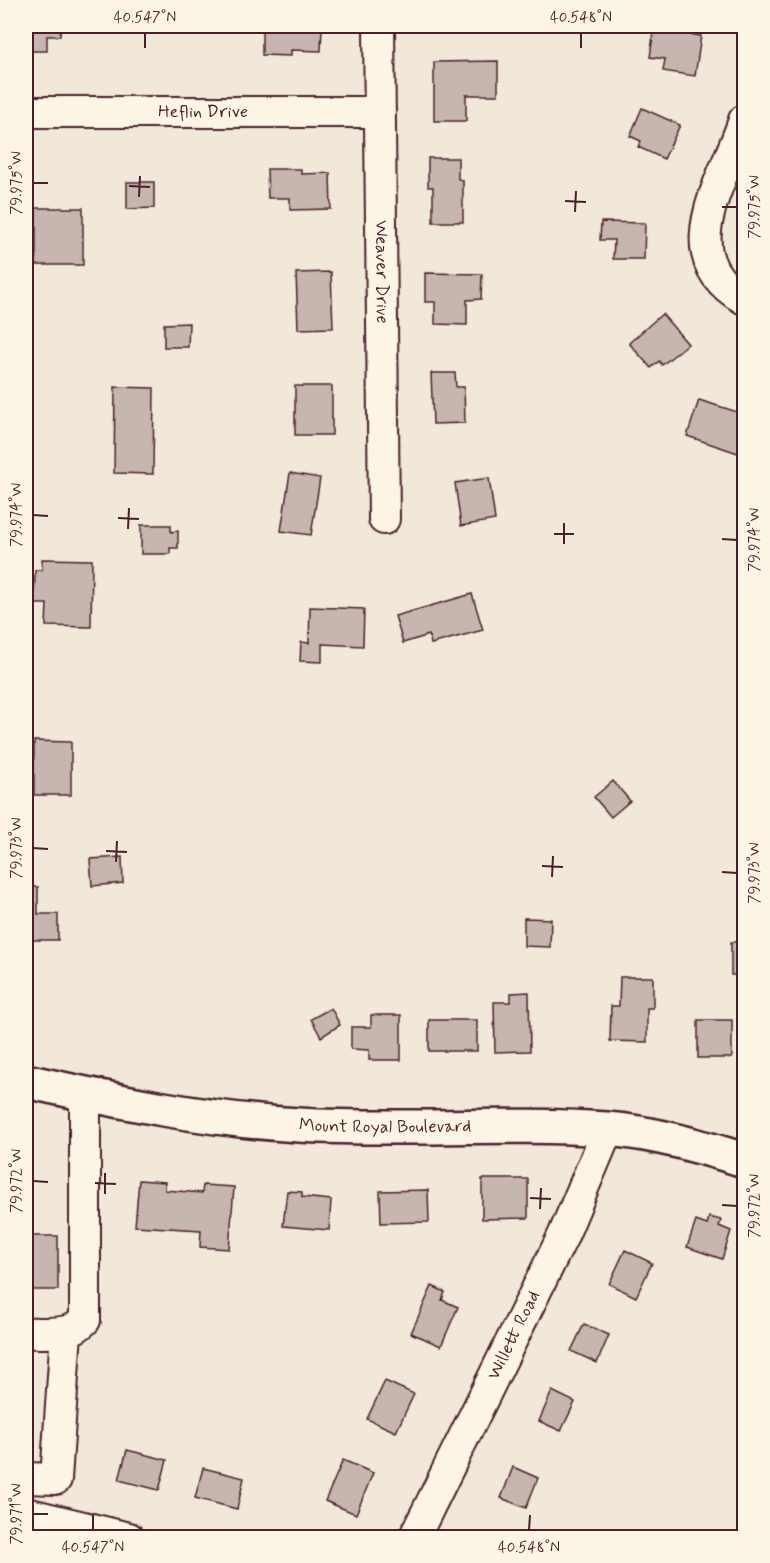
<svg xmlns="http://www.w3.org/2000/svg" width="770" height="1563" font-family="Mynerve,sans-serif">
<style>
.building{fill:#c7b6af;stroke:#4a1f2b;stroke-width:1.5}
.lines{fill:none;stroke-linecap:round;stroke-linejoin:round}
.minor-casing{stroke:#4a1f2b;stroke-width:34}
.major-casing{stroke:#4a1f2b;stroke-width:38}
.minor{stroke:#fcf5e5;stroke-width:30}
.major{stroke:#fcf5e5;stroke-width:33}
.ticks{fill:none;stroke:#4a1f2b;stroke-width:2}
.labels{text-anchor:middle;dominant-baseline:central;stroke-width:4.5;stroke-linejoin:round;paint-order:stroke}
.street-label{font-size:18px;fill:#4a1f2b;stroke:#fcf5e5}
.neatline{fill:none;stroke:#4a1f2b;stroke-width:2}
.ticks-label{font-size:15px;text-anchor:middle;fill:#4a1f2b}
</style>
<rect width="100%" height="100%" fill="#f1e8da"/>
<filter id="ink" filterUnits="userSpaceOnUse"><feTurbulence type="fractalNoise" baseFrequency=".0167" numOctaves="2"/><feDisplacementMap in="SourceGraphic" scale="12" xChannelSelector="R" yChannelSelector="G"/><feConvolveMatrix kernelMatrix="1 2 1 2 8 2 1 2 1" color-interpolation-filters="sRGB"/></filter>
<g filter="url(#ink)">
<g class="building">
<path d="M26 26H61L60 36H47V51H26Z"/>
<path d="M262 26H322L321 51 291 50V56L262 55Z"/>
<path d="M654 29 701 36 695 76 663 71 665 59 650 57Z"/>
<path d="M498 61V95H466V121H434V62Z"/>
<path d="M642 108 680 125 664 159 638 147 641 141 630 136Z"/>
<path d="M428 158H458V179L463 180V222H433V187H428Z"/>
<path d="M267 169H301V174L330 173 331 209 290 210V198H268Z"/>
<path d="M127 182H154V208L127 209Z"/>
<rect x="36" y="208" width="47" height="57"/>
<path d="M601 222 645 223 644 259H613L614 240H600Z"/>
<path d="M331 272 333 328 298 329 296 273Z"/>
<path d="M425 273 482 274 481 299 467 300V325L435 324V302H425Z"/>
<path d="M662 314 688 344 662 365 659 361 651 368 629 343Z"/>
<path d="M189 323 188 347H164V324Z"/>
<path d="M431 373H455L456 387H464L465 423 433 424Z"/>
<rect x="295" y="386" width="37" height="49"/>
<path d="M115 387 154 388 153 474 114 473Z"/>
<path d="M699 400 744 414V443L741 454 687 436Z"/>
<path d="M290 473 320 478 311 535 281 531Z"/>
<path d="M489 478 495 520 461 526 455 483Z"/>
<path d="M141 525H171V532L178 531V548H170V554H141Z"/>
<path d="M42 559 92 560 91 627 46 626 47 604H34L35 570H42Z"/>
<path d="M472 594 483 630 431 644 429 635 403 643 395 616Z"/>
<path d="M310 607 364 609 363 646 322 644V662L300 661 301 642 309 643Z"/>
<path d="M34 741 71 742V795H34Z"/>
<path d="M613 781 630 801 611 817 594 797Z"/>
<path d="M122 857 123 883 92 886 90 859Z"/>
<path d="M26 887H38V914H58V940H26Z"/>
<path d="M524 918 551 919 550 947 524 946Z"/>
<rect x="731" y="942" width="13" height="33"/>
<path d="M620 977H653V1008H647V1042L610 1041 611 1006H619Z"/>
<path d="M529 992 530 1051 495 1052 494 1002H511V993Z"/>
<path d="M331 1008 340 1025 321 1037 311 1019Z"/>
<path d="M371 1015H401V1060H369V1050L351 1049V1027H371Z"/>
<rect x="429" y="1020" width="48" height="31"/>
<rect x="698" y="1020" width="34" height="38"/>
<path d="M482 1179H528V1218L482 1219Z"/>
<path d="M139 1180 165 1182V1190L202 1193 203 1185 234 1187 229 1249 200 1247 201 1230 135 1226Z"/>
<path d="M428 1190 429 1222 381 1223 380 1191Z"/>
<path d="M287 1191 302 1192V1197L331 1200 329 1230 283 1226Z"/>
<path d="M709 1217 721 1220 719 1226 731 1231 722 1259 687 1247 696 1221 707 1225Z"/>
<rect x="26" y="1236" width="32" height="54"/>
<path d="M625 1250 652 1263 636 1297 609 1284Z"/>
<path d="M432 1286 445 1292 442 1300 458 1307 441 1346 411 1333Z"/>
<path d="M584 1324 609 1335 597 1363 571 1351Z"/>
<path d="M385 1381 414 1394 396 1432 367 1419Z"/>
<path d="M552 1391 575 1402 561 1431 539 1421Z"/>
<path d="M127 1450 167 1460 159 1490 119 1480Z"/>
<path d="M343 1460 373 1473 356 1514 325 1501Z"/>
<path d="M513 1467 538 1478 526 1508 501 1498Z"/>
<path d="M203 1468 244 1478 237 1509 195 1498Z"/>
</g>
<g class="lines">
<defs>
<g id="minor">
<path id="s1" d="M379 26 384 519"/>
<path id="s2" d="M26 112H380"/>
<path d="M744 120C725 180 668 256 744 299"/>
<path d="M26 1333C47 1332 70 1337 85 1320V1094"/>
<path d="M26 1478 56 1479 66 1332"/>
<path d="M26 1513 129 1538"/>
<path id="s3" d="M414 1538 563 1236 608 1129"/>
</g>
<g id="major">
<path id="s4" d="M26 1081C116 1101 206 1120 299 1125 401 1131 505 1122 607 1129 655 1133 699 1146 744 1160"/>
</g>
</defs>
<use href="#minor" class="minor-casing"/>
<use href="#major" class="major-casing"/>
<use href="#minor" class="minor"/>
<use href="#major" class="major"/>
</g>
</g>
<path class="ticks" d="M145 48V33M581 48V33M33 183H48M129 186 150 187M139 197 140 176M565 201 586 202M722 207H737M575 212 576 191M33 515 48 516M118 518 139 519M128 529 129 508M554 534H574M722 539 737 540M564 544V523M33 848 48 849M106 851 127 852M116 862 117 841M542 866 563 867M722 872 737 873M552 877 553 856M33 1181 48 1182M95 1183 116 1184M105 1194V1173M530 1198 551 1199M722 1205 737 1206M540 1209 541 1188M33 1514H48M93 1530V1515M529 1530 530 1515"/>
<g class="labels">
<g class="street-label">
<text stroke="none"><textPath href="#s2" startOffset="177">Heflin Drive</textPath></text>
<text stroke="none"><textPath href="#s1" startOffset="246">Weaver Drive</textPath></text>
<text stroke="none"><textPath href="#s4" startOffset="363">Mount Royal Boulevard</textPath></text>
<text stroke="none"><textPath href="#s3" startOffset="226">Willett Road</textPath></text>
</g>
</g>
<rect width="770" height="1563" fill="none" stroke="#fcf5e5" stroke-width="66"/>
<rect x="33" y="33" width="704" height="1497" class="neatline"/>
<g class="ticks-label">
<text x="145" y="22">40.547°N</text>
<text x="581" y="22">40.548°N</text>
<text transform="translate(16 183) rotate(-90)" y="5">79.975°W</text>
<text transform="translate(754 207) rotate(-90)" y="5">79.975°W</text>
<text transform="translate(16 515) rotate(-90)" y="5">79.974°W</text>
<text transform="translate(754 540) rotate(-90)" y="5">79.974°W</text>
<text transform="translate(16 848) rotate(-90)" y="5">79.973°W</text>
<text transform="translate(754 873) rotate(-90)" y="5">79.973°W</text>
<text transform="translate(16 1181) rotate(-90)" y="5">79.972°W</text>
<text transform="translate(754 1206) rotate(-90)" y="5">79.972°W</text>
<text transform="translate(16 1514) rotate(-90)" y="5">79.971°W</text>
<text x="93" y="1552">40.547°N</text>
<text x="529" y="1552">40.548°N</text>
</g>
</svg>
